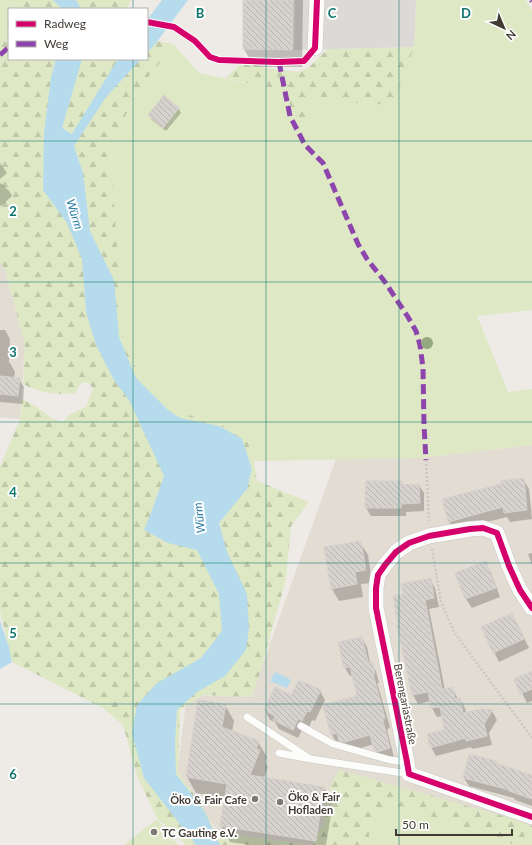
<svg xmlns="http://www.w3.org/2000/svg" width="532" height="845" font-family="Lato,sans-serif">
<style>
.residential{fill:#e2dcd3}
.grass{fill:#dee8c5}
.forest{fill:url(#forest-firs)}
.parking{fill:#ddd9d6}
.water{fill:#b5dbec}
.shadow{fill:#0003}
.building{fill:url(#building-back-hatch);stroke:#d6d1cc}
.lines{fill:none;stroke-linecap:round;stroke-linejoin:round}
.service-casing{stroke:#cac6c2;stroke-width:8}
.minor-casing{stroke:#cac6c2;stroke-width:16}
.path{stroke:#ccc9c5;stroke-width:2.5;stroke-dasharray:2 2;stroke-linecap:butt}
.service{stroke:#fcfcfb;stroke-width:7}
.minor{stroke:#fcfcfb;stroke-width:15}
.quiet{stroke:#8e44ad;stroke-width:5;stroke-dasharray:10 5;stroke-linecap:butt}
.cycleway-casing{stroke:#fff;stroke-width:8}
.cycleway{stroke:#d6006c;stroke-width:6}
.tree{fill:#94a97d}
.grid{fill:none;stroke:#0f766e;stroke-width:1;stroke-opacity:0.55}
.poi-dot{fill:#7e7872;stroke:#fff;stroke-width:1.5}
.labels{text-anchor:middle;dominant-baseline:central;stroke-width:4;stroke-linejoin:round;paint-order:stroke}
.street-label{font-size:11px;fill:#423b33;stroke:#fff}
.poi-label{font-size:11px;font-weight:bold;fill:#423b33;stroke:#fff;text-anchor:start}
.water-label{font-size:12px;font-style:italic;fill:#2c7da5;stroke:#fff}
.grid-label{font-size:13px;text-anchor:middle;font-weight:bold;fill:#0f766e;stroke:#fff;stroke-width:4;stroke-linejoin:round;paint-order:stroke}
</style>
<defs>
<pattern id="forest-firs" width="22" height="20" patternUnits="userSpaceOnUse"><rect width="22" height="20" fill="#dee8c5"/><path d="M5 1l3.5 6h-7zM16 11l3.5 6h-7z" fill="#c0c8aa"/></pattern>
<pattern id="building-back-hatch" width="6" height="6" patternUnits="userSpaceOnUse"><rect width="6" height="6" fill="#d6d2cd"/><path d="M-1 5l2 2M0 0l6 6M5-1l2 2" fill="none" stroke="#b9b5b0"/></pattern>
</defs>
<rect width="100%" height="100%" fill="#eeeae6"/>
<g class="residential">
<path d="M0 261 5 269 25 344 20 419 0 417Z"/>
<path d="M532 445V845H312L220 833 176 780 187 695 251 697 336 459 421 458Z"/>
</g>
<g class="grass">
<path d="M0 0H6L16 9H9V37L0 45Z"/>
<path d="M416 0H526L532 11V310L477 316 508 392 532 389V445L421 458 254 461 248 443 222 425 186 414 141 379 124 341 110 148 138 90 174 45 199 73 283 91 300 123 310 125V100L414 47Z"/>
<path d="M350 773 456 803 532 836V845H312Z"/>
<path d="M157 819 178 845H124Z"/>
</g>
<g class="forest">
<path d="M6 0H131L127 9H16Z"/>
<path d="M9 37V59H147V38L174 45 138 90 110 148 124 341 141 379 186 414 222 425 248 443 254 461 257 481 309 502 291 526 286 579 260 673 251 697 202 695 180 710 178 773 201 803 220 841V833L312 845 320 840 330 787 339 770 510 818 532 826V838L525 836 512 844 490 835 454 825 402 806 387 811 371 827 367 845H186L157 818 137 776 123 725 103 708 12 662 0 610V467L20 419 22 399 34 405 51 418 63 422 70 414 86 407 93 389 89 383 82 382 79 386 76 393C55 395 41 393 23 384L25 344 5 270 0 261V45Z"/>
<path d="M414 47 392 105 310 100 311 125 300 123 283 91 225 78 240 65 247 63 265 68 298 72 307 69 321 56 327 49Z"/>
</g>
<path class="parking" d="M295 0H416L414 47 294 50Z"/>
<g class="water">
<path d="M53 0H76L81 9H62Z"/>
<path d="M162 0H188L156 43 147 53V20Z"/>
<path d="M56 59H82L62 128 72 134 118 59H141L106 97 74 146 83 173 90 231 114 280 119 337 136 378 168 410 180 418 219 426 242 439 252 469 247 489 219 523 227 552 247 594 249 629 246 650 225 676 197 692 177 710 175 744 176 774 205 812 219 843 221 845H196L144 778 132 733 137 705 157 683 201 658 222 631 219 594 197 550 168 543 144 530 152 510 164 476 129 400 114 380 96 345 86 312 82 259 67 223 43 190 44 133 51 77Z"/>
<path d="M0 621 9 647 12 662 0 669Z"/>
<path d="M275 672 291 680 287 688 270 681Z"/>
</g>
<g class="shadow">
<path d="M244 0H303L302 67H254L244 49Z"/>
<path d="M164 97 179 109 181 113 166 131 152 120 149 115Z"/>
<path d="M0 163 7 173 0 179Z"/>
<path d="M1 183 10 192 12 196 1 206 0 205V184Z"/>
<path d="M0 330H5L10 339 9 363H10L15 372 14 378 19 379 24 387 23 404 0 402Z"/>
<path d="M523 479 529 489 532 519 510 522 507 517 454 530 449 521Z"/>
<path d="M401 482 403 486 419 485 424 493V511L406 512V516H371L366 508Z"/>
<path d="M360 542 368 555 372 583 361 584 363 597 339 601 332 589 325 548Z"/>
<path d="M532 553V565L528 554Z"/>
<path d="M485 562 491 572 500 597 472 608 466 599 457 573Z"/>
<path d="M430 579 435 588 439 607 429 609 445 690 452 688 458 699H460L465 708 466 713 492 711 497 720 489 733 492 745 472 749 471 747 436 756 431 747 445 731 443 716 437 717 432 708 431 701 418 704 413 695 404 595Z"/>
<path d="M512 614 517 623 529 648 499 662 494 652Z"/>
<path d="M362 638 367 647 370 663 376 671 379 683H377L390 727 387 730 394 757 380 759 375 750 374 744 351 751 345 749 341 742 337 743 332 735 324 706 358 697 353 676H350L345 668Z"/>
<path d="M532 672V701L527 703 515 679Z"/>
<path d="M320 691 325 700 315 721 312 720 308 730 303 728 298 738 279 729 275 722 270 720 265 710Z"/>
<path d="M198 701 225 705 234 721 232 732 258 742 267 757 265 762 268 767 264 778 324 788 333 803 326 845H250L230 842 221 826 226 798 196 793 187 777Z"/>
<path d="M496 762 497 764 532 776V806L515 800 514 798 469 786 464 778Z"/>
</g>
<g class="building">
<path d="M243 0H293L292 50 243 49Z"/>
<path d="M164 95 179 108 163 128 148 115Z"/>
<path d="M0 376 20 378 18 396 0 394Z"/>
<path d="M524 478 527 510 504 513 503 507 448 522 442 499 501 484V481Z"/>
<path d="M366 481H402L401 485 419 484 420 503 401 504V508H365Z"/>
<path d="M361 541 366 570 355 572 357 584 331 589 324 547Z"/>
<path d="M486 561 496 588 465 599 455 573Z"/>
<path d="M431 578 434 598 425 600 442 689 453 687 455 699 460 698 463 713 481 709 493 710 484 724 487 736 466 741V738L430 748 427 734 444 730 440 707 431 708 428 692 412 695 397 625 398 624 393 596 403 594 401 584Z"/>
<path d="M512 613 524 639 493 653 481 627Z"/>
<path d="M362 637 368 662 372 661 375 674H373L385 718 383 721 390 748 378 752 374 750 370 735 345 742 339 741 337 733 331 735 323 705 357 696 350 667 344 668 338 642Z"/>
<path d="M532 671V689L520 694 514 679Z"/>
<path d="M299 680 321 690 310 712 307 711 302 721 298 719 293 730 273 720 275 716 264 710 275 687 291 695Z"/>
<path d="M198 700 226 704 222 727 259 741 256 749 260 750 250 775 324 787 316 841 220 826 227 784 186 777Z"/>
<path d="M469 754 496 761V763L532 775V799L509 791V790L463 778Z"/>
</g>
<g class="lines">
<defs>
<g id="service">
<path d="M219 60 279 62 304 61 315 48"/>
<path d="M247 717 307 757"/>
<path d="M301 726 333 744 390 760 407 762"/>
<path d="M279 753 311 759 409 774"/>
</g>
<g id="minor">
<path d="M315 48 317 0"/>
<path d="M532 608 520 590 509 566 497 533 483 528 470 529 429 536 409 543 396 552 385 565 378 575 376 588V608L407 762 409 774 532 817"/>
</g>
</defs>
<use href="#service" class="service-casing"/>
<use href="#minor" class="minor-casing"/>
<g class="path">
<path d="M426 460 429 521"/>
<path d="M432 549 441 602 454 632 532 738"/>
</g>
<use href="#service" class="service"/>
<use href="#minor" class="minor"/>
<g class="quiet">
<path d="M531 0 532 1"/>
<path d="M0 55 9 47"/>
<path d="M279 62 290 116 305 145 323 163 358 244 367 259 385 282 408 317 416 331 420 345 423 368 424 425 426 460"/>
</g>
<defs>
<g id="cycleway">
<path d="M147 22 174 27 195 41 210 57 219 60 279 62 304 61 315 48 317 0"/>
<path d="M532 608 520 590 509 566 497 533 483 528 470 529 429 536 409 543 396 552 385 565 378 575 376 588V608L407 762 409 774 532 817"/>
</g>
</defs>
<use href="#cycleway" class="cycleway-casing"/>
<use href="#cycleway" class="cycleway"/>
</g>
<circle class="tree" cx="427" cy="343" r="6"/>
<path class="grid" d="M133 0V9M266 0V845M399 0V845M133 59V845M0 141H532M0 282H532M0 422H532M0 563H532M0 704H532"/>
<g class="poi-dot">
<circle cx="255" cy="799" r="4"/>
<circle cx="280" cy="802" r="4"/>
<circle cx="154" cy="832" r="4"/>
</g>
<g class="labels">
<g class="street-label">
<text transform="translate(406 704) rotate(79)">Berengariastraße</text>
</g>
<g class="poi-label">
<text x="288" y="796">Öko &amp; Fair<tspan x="288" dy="13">Hofladen</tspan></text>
<text x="247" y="799" text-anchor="end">Öko &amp; Fair Cafe</text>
<text x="162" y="832">TC Gauting e.V.</text>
</g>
<g class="water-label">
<text transform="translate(75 214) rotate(72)">Würm</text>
<text transform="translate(199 518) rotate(-97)">Würm</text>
</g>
</g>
<g class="grid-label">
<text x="200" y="18">B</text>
<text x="332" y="18">C</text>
<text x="466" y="18">D</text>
<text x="13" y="216">2</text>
<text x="13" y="357">3</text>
<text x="13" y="497">4</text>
<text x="13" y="638">5</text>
<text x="13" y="779">6</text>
</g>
<rect x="8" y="8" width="140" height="52" fill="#ffffff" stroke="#b3b1ad"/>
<rect x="16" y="21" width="20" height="6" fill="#d6006c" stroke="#b3b1ad"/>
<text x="44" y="28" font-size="12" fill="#423b33">Radweg</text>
<rect x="16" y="41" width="20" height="6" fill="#8e44ad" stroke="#b3b1ad"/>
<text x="44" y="48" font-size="12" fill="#423b33">Weg</text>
<g transform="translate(504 28) rotate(136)" stroke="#ffffff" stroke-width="3" paint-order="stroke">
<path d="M0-3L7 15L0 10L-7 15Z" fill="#423b33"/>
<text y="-6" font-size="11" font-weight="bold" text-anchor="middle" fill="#423b33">N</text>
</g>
<path d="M396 829v6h116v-6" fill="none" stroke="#423b33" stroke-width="2"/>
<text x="402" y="829" font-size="12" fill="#423b33" stroke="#ffffff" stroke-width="3" paint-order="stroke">50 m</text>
</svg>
